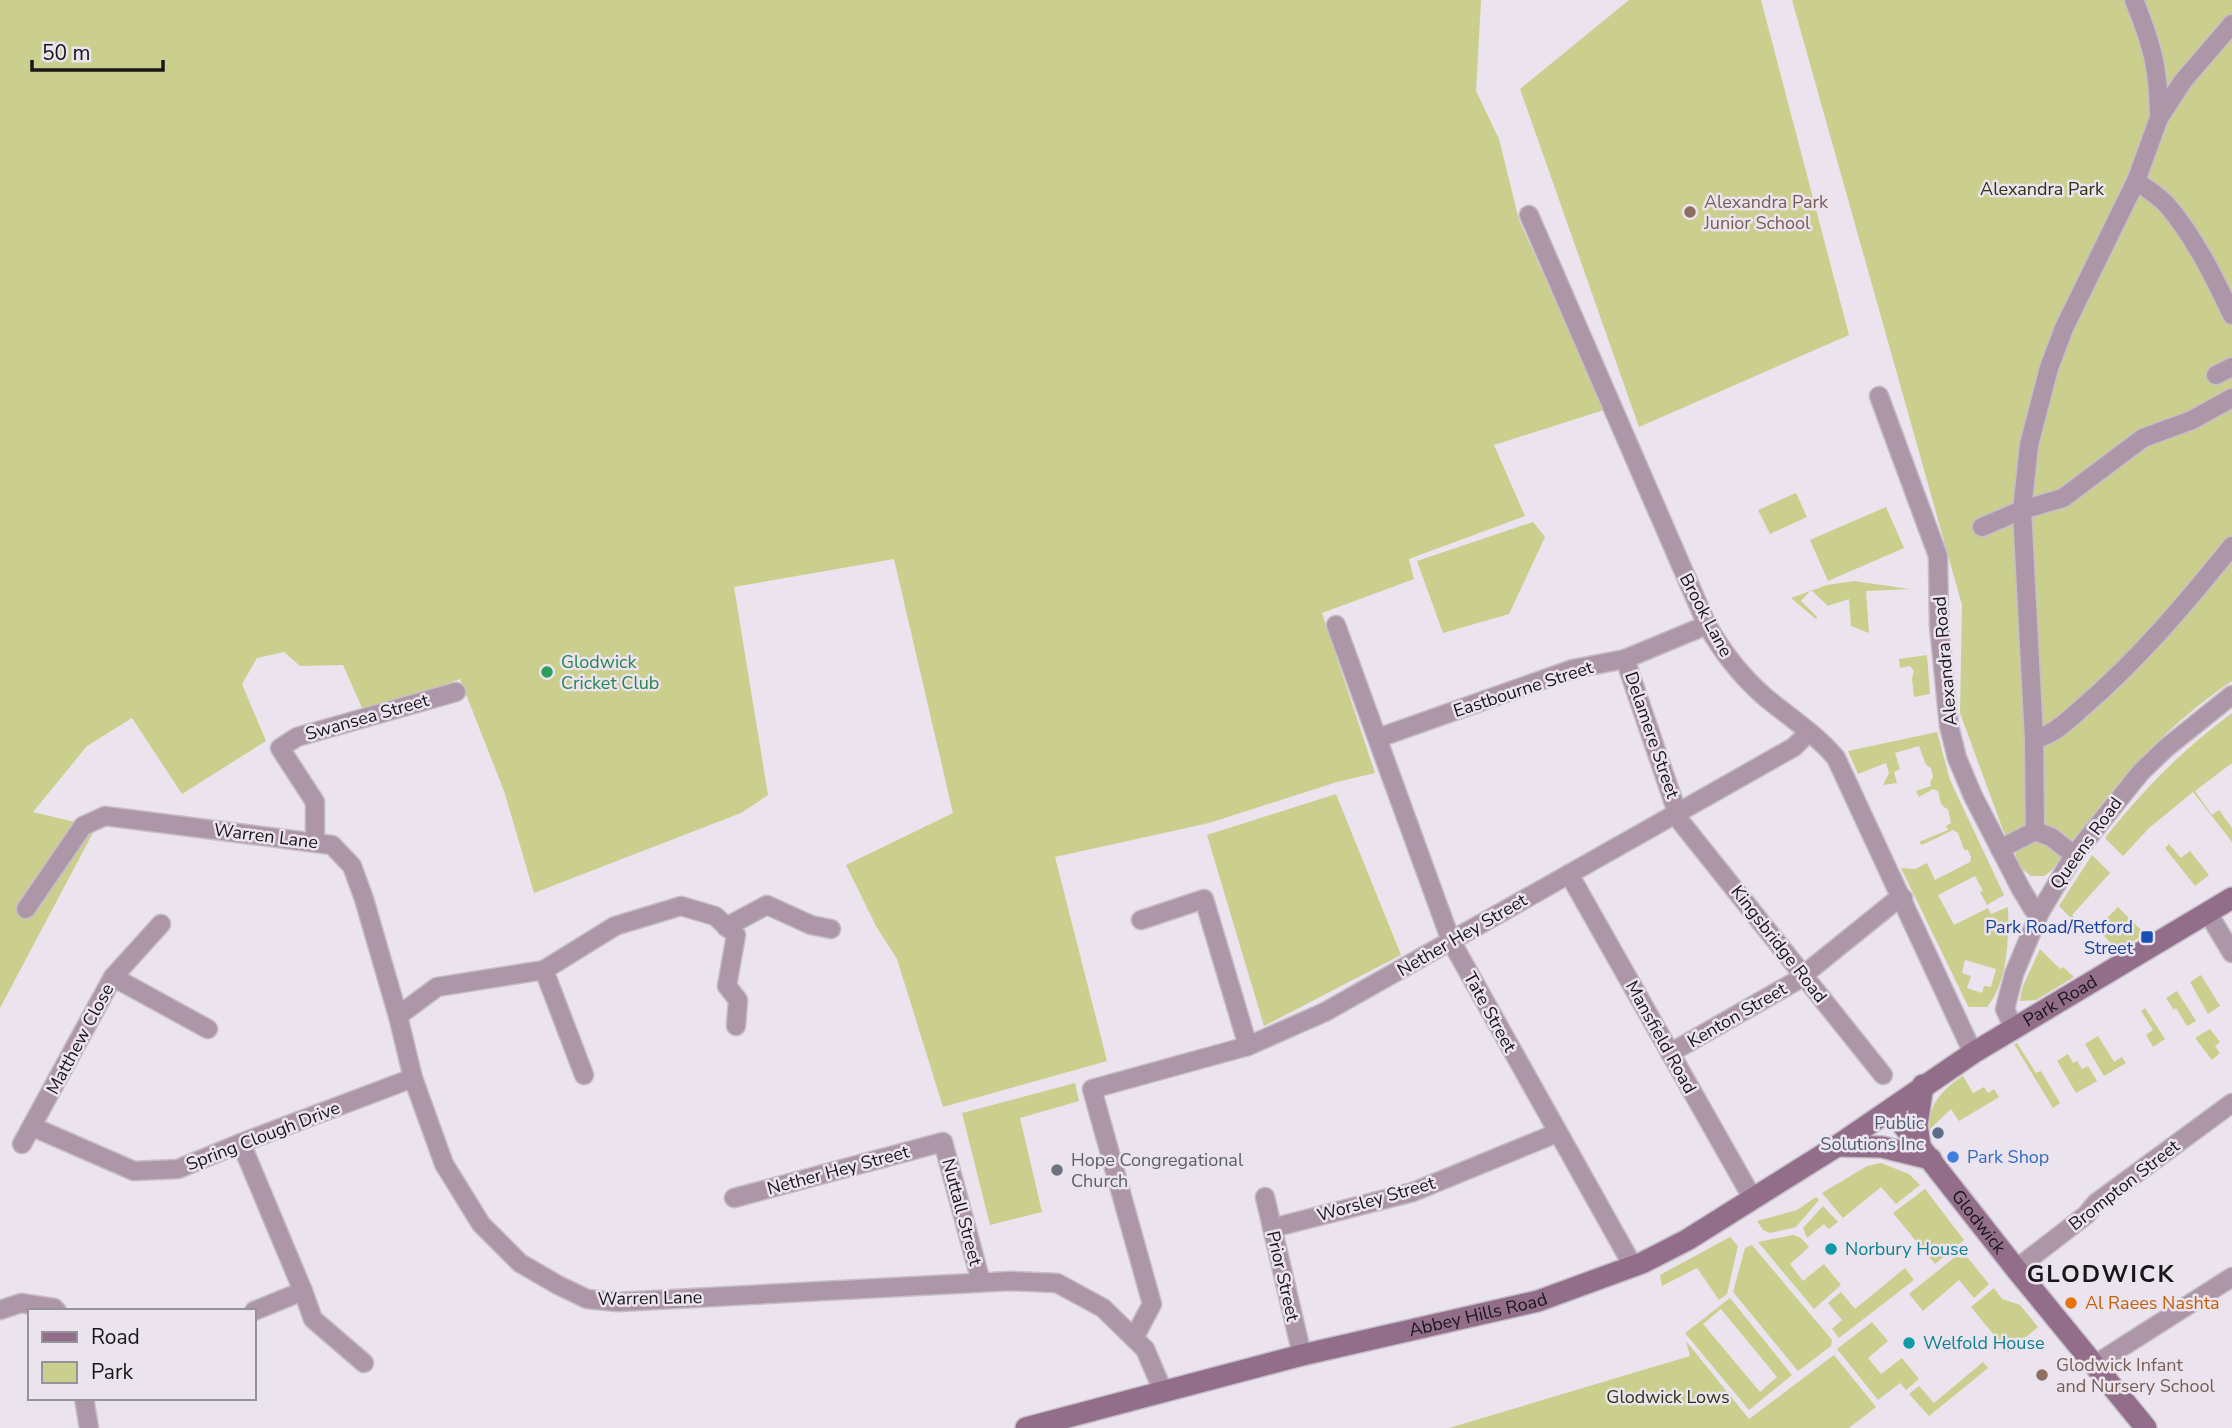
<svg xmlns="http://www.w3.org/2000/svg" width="2232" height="1428" font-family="'Nunito Sans',sans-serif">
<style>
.green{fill:#cacf8d;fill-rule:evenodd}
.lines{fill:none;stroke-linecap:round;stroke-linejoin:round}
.street-casing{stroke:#c5bec8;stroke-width:21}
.secondary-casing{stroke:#c5bec8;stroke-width:24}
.street{stroke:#ae96a9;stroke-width:18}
.secondary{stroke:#926e8b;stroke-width:21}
.education-dot{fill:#8d6e63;stroke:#ebe3ee;stroke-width:2.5}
.leisure-dot{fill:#2e9e5b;stroke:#ebe3ee;stroke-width:2.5}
.transit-dot{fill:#1a4fb4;stroke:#ebe3ee;stroke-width:2.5}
.service-dot{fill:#5c6f8a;stroke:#ebe3ee;stroke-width:2.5}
.shop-dot{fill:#3f7fe0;stroke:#ebe3ee;stroke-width:2.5}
.worship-dot{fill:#6b7280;stroke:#ebe3ee;stroke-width:2.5}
.culture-dot{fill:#0f9aa8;stroke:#ebe3ee;stroke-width:2.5}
.food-dot{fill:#e8710a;stroke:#ebe3ee;stroke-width:2.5}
.labels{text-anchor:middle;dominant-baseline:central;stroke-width:5;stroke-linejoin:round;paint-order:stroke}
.park-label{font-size:18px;fill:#303113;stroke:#ebe3ee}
.education-label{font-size:18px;fill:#785e54;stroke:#ebe3ee;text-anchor:start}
.street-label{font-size:18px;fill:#181619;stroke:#ebe3ee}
.leisure-label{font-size:18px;fill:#27864d;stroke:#ebe3ee;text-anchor:start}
.transit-label{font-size:18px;fill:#164399;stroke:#ebe3ee;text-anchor:end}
.service-label{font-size:18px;fill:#4e5e75;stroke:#ebe3ee;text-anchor:end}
.shop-label{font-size:18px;fill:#366cbe;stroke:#ebe3ee;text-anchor:start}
.worship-label{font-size:18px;fill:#5b616d;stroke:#ebe3ee;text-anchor:start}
.culture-label{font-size:18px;fill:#0d838f;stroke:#ebe3ee;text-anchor:start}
.food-label{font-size:18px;fill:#c56008;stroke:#ebe3ee;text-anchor:start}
.district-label{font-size:24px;font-weight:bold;letter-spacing:2px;fill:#181619;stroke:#ebe3ee}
</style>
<rect width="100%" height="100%" fill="#ebe3ee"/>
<g class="green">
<path d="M0 0H1481L1476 91 1499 139 1519 220 1604 410 1494 445 1525 516 1409 559 1414 579 1322 613 1375 773 1337 782 1209 823 1055 857 1107 1061 943 1107 897 959 876 926 846 865 953 813 894 559 734 587 768 795 741 813 534 893 504 791 460 679 366 717 343 665 300 666 284 652 257 658 242 684 266 741 182 794 132 718 87 746 33 812 96 827 0 1008Z"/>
<path d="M1629 0H1761L1849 335 1639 427 1520 89Z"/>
<path d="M1792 0H2232V681C2155 733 2106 796 2052 870L2044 876H2031L2018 866 2016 855 2003 830 1960 713 1962 605Z"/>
<path d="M1796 493 1807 517 1770 534 1758 510Z"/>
<path d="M1886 507 1904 548 1828 581 1810 540Z"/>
<path d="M1533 522 1545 537 1509 614 1443 633 1417 561Z"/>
<path d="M1854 581 1910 589 1866 591 1869 633 1851 626 1849 599 1828 606 1811 590 1801 601 1817 617 1816 619 1791 598 1827 585Z"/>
<path d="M1927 655 1930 694 1914 697 1912 679 1914 671 1910 666 1900 668 1899 659Z"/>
<path d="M2232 713V763L2195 791 2212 815 2219 810 2232 828V842L2193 792 2149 828 2123 856 2105 838C2143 790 2183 749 2232 713Z"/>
<path d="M1937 732 1950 780 2004 895 1987 905 1980 892 1983 891 1975 876 1938 895 1954 925 1988 908 1991 914 2008 907C2009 936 2008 983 1987 1007H1969L1966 1002 1901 868 1915 869 1927 863 1935 880 1970 862 1971 857 1968 850H1964L1958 833 1953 830 1922 845 1919 842 1948 830 1946 826 1951 823 1948 809C1938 805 1941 799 1938 791L1933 789 1919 797 1916 791 1931 786 1930 782 1933 777 1931 768 1926 765 1919 746 1895 753 1900 769 1894 772 1897 783 1883 785 1889 773 1886 763 1858 774 1848 751ZM1965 960 1996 969 1991 987 1984 986 1982 993 1967 988 1971 976 1962 973Z"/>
<path d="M1336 794 1401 955 1264 1026 1207 835Z"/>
<path d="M2169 844 2181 858 2190 851 2209 875 2195 886 2165 848Z"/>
<path d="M2092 855 2110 873 2072 915 2082 925 2088 921 2091 924 2096 919 2101 924 2118 907 2145 934 2109 956 2116 948 2094 926 2086 933 2059 906Z"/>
<path d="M2040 949 2060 969 2063 967 2074 977 2036 1000 2020 1001 2022 988Z"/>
<path d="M2201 975 2220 1006 2208 1014 2190 982Z"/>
<path d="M2177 991 2196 1021 2187 1026 2176 1008 2174 1010 2166 998Z"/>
<path d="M2145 1008 2165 1039 2153 1047 2146 1035 2153 1030 2141 1011Z"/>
<path d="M2210 1029 2220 1042 2215 1046 2220 1053 2212 1060 2195 1038Z"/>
<path d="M2098 1036 2114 1062 2122 1057 2126 1063 2104 1076 2085 1044Z"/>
<path d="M2017 1043 2036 1073 2041 1071 2060 1103 2053 1108 2014 1044Z"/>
<path d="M2068 1054 2073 1063 2077 1061 2082 1069 2088 1066 2097 1081 2076 1093 2057 1061Z"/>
<path d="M1963 1076 1973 1093 1984 1087 1988 1093 1994 1089 1999 1097 1959 1121 1951 1109 1930 1129C1927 1105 1944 1088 1963 1076Z"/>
<path d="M1075 1083 1079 1101 1020 1118 1042 1212 990 1225 962 1113Z"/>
<path d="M1881 1163 1909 1174 1920 1185 1896 1204 1881 1187 1843 1218 1822 1193 1867 1166Z"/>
<path d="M1925 1189 1964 1240 1935 1264 1893 1213Z"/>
<path d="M1816 1197 1819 1200 1796 1227 1770 1233 1763 1230 1757 1221 1797 1210Z"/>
<path d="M1823 1206 1838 1222 1829 1229 1824 1224 1807 1238 1803 1228Z"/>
<path d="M1793 1235 1801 1238 1809 1247 1790 1264 1803 1281 1824 1264 1841 1285 1814 1309 1758 1242Z"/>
<path d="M1730 1237 1738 1246 1727 1294 1719 1300 1697 1268 1662 1286 1660 1275Z"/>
<path d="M1752 1245 1832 1340 1831 1346 1798 1371 1733 1292 1745 1248Z"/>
<path d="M1955 1257 1968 1258 1989 1284 1974 1298 1959 1280 1923 1311 1909 1294Z"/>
<path d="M1905 1268 1914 1280 1839 1338 1832 1329 1842 1320 1828 1303 1841 1292 1855 1309Z"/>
<path d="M1994 1288 2002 1299 2020 1305 2038 1327 2008 1352 1971 1307Z"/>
<path d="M1730 1298 1792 1375 1749 1410 1685 1333ZM1721 1309 1777 1377 1760 1392 1703 1324Z"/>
<path d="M1872 1322 1888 1341 1868 1358 1881 1374 1902 1358 1919 1379 1906 1390 1900 1383 1878 1400 1837 1349Z"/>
<path d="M1686 1341 1749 1419 1834 1355 1876 1407 1849 1428H1449L1690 1356Z"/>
<path d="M1983 1362 1988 1368 1929 1416 1909 1394 1919 1386 1934 1403Z"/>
</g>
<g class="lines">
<defs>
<g id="street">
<path d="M2134 0C2152 44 2159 70 2159 118"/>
<path d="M2136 181C2146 188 2159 196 2167 205 2195 238 2214 277 2232 315"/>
<path d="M1529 215 1707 625C1723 653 1741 676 1765 697 1789 717 1816 734 1836 758L1973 1053"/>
<path d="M2216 375 2232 367"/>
<path d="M1879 396 1938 556 1939 625 1949 726 1957 758 1973 796 2021 889 2033 909 2040 912"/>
<path d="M1982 527 2022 510 2063 498 2143 438 2192 420 2232 398"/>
<path d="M1336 625 1451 941 1633 1266"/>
<path d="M1625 659 1680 821 1883 1075"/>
<path d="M1378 738 1573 669 1625 659 1707 625"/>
<path d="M2034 739C2054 735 2068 720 2083 707 2138 660 2186 603 2232 546"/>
<path d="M2035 831 2034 739 2022 510 2029 445 2049 368 2064 328 2136 181 2159 118 2183 81 2232 24"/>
<path d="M315 842V802L280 748 297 737 456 692"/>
<path d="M2000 849 2035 831 2051 837 2074 855"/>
<path d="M1569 874 1753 1199"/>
<path d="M26 909 83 826 105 816 332 845 352 866 364 899 398 1016 413 1078 444 1164 481 1224 520 1263 558 1285 587 1299 618 1302 1011 1281 1057 1283 1103 1308 1145 1349 1163 1391"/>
<path d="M2208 913 2232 953"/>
<path d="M1141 920 1204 899 1248 1046"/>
<path d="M726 927 767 905 811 925 831 929"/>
<path d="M544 970 584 1075"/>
<path d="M113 977 208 1029"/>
<path d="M398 1016 437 987 544 970 615 926 681 906 715 916 736 935 727 986 738 1000 736 1026"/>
<path d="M2014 1029 2005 1009 2014 974 2040 912 2074 855 2141 772 2166 748 2232 695"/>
<path d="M1670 1053 1796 981 1894 902 1903 898"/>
<path d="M33 1127 134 1171 178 1169 241 1143 413 1078"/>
<path d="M241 1143 303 1291 254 1311"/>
<path d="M22 1144 113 977 161 924"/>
<path d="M1265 1197 1302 1355"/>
<path d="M734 1198 943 1142 981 1282"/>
<path d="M1272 1228 1413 1192 1557 1133"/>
<path d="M2016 1269 2086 1215 2096 1203 2232 1103"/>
<path d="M303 1291 313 1319 364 1363"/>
<path d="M0 1310 21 1303 54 1308 57 1311"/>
<path d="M1134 1338 1152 1304 1092 1089 1248 1046 1325 1012 1794 747 1809 732"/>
<path d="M2094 1365 2232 1277"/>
<path d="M84 1398 89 1428"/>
</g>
<g id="secondary">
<path id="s1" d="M1891 1110 2016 1269 2146 1428"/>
<path d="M1920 1145 1917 1125 1923 1085"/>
<path d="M1837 1146 1882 1147 1931 1159"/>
<path id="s2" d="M1026 1428 1302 1355 1538 1301 1642 1263 1687 1240 1837 1146 1973 1053 2232 898"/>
</g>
</defs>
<use href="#street" class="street-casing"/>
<use href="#secondary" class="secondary-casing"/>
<use href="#street" class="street"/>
<use href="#secondary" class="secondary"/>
</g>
<g class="education-dot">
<circle cx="1690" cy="212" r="7"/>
<circle cx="2042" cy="1375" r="7"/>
</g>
<circle class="leisure-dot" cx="547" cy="672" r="7"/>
<rect class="transit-dot" x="2140" y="930" width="14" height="14" rx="3.5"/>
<circle class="service-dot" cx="1938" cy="1133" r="7"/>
<circle class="shop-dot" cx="1953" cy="1157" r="7"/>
<circle class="worship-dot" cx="1057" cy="1170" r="7"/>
<g class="culture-dot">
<circle cx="1831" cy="1249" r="7"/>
<circle cx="1909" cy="1343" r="7"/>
</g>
<circle class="food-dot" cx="2071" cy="1303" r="7"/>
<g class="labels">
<g class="park-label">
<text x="2042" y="189">Alexandra Park</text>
<text x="1668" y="1397">Glodwick Lows</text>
</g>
<g class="education-label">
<text x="1704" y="202">Alexandra Park<tspan x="1704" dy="21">Junior School</tspan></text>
<text x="2056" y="1365">Glodwick Infant<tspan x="2056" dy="21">and Nursery School</tspan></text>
</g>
<g class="street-label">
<text transform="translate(1706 615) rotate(62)">Brook Lane</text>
<text transform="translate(1945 661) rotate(-95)">Alexandra Road</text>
<text transform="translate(1523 689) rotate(-18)">Eastbourne Street</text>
<text transform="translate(367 717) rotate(-16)">Swansea Street</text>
<text transform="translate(1652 735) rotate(71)">Delamere Street</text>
<text transform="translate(266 836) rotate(7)">Warren Lane</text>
<text transform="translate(2086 843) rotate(-54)">Queens Road</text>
<text transform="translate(1462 935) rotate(-30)">Nether Hey Street</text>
<text transform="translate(1779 944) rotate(52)">Kingsbridge Road</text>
<text stroke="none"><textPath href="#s2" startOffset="1132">Park Road</textPath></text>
<text transform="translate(1490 1012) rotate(61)">Tate Street</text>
<text transform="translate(1737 1015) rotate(-30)">Kenton Street</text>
<text transform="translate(1661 1037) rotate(61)">Mansfield Road</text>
<text transform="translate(80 1039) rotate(-62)">Matthew Close</text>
<text transform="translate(263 1136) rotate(-21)">Spring Clough Drive</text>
<text transform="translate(838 1170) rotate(-15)">Nether Hey Street</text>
<text transform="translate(2124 1185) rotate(-38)">Brompton Street</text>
<text transform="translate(1376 1199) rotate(-16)">Worsley Street</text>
<text transform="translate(962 1212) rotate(75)">Nuttall Street</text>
<text stroke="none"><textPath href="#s1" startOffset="142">Glodwick</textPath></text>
<text transform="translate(1283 1276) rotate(77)">Prior Street</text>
<text transform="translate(650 1298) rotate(-1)">Warren Lane</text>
<text stroke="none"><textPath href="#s2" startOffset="466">Abbey Hills Road</textPath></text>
</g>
<g class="leisure-label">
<text x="561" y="662">Glodwick<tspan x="561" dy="21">Cricket Club</tspan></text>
</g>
<g class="transit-label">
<text x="2133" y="927">Park Road/Retford<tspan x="2133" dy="21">Street</tspan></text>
</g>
<g class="service-label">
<text x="1924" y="1123">Public<tspan x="1924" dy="21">Solutions Inc</tspan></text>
</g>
<g class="shop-label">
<text x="1967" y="1157">Park Shop</text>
</g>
<g class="worship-label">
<text x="1071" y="1160">Hope Congregational<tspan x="1071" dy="21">Church</tspan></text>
</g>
<g class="culture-label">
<text x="1845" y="1249">Norbury House</text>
<text x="1923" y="1343">Welfold House</text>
</g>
<g class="food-label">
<text x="2085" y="1303">Al Raees Nashta</text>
</g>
<g class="district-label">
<text x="2101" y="1274">GLODWICK</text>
</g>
</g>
<rect x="28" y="1309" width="228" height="91" fill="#ebe3ee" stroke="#979199" stroke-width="2"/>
<rect x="42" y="1332" width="35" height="10" fill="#926e8b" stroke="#979199" stroke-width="2"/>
<text x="91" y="1344" font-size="21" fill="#181619">Road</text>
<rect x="42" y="1362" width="35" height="21" fill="#cacf8d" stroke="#979199" stroke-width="2"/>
<text x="91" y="1379" font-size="21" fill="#181619">Park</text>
<path d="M32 60v10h131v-10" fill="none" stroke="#181619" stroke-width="3.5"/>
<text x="42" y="60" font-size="21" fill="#181619" stroke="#ebe3ee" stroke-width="5" paint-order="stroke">50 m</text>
</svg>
